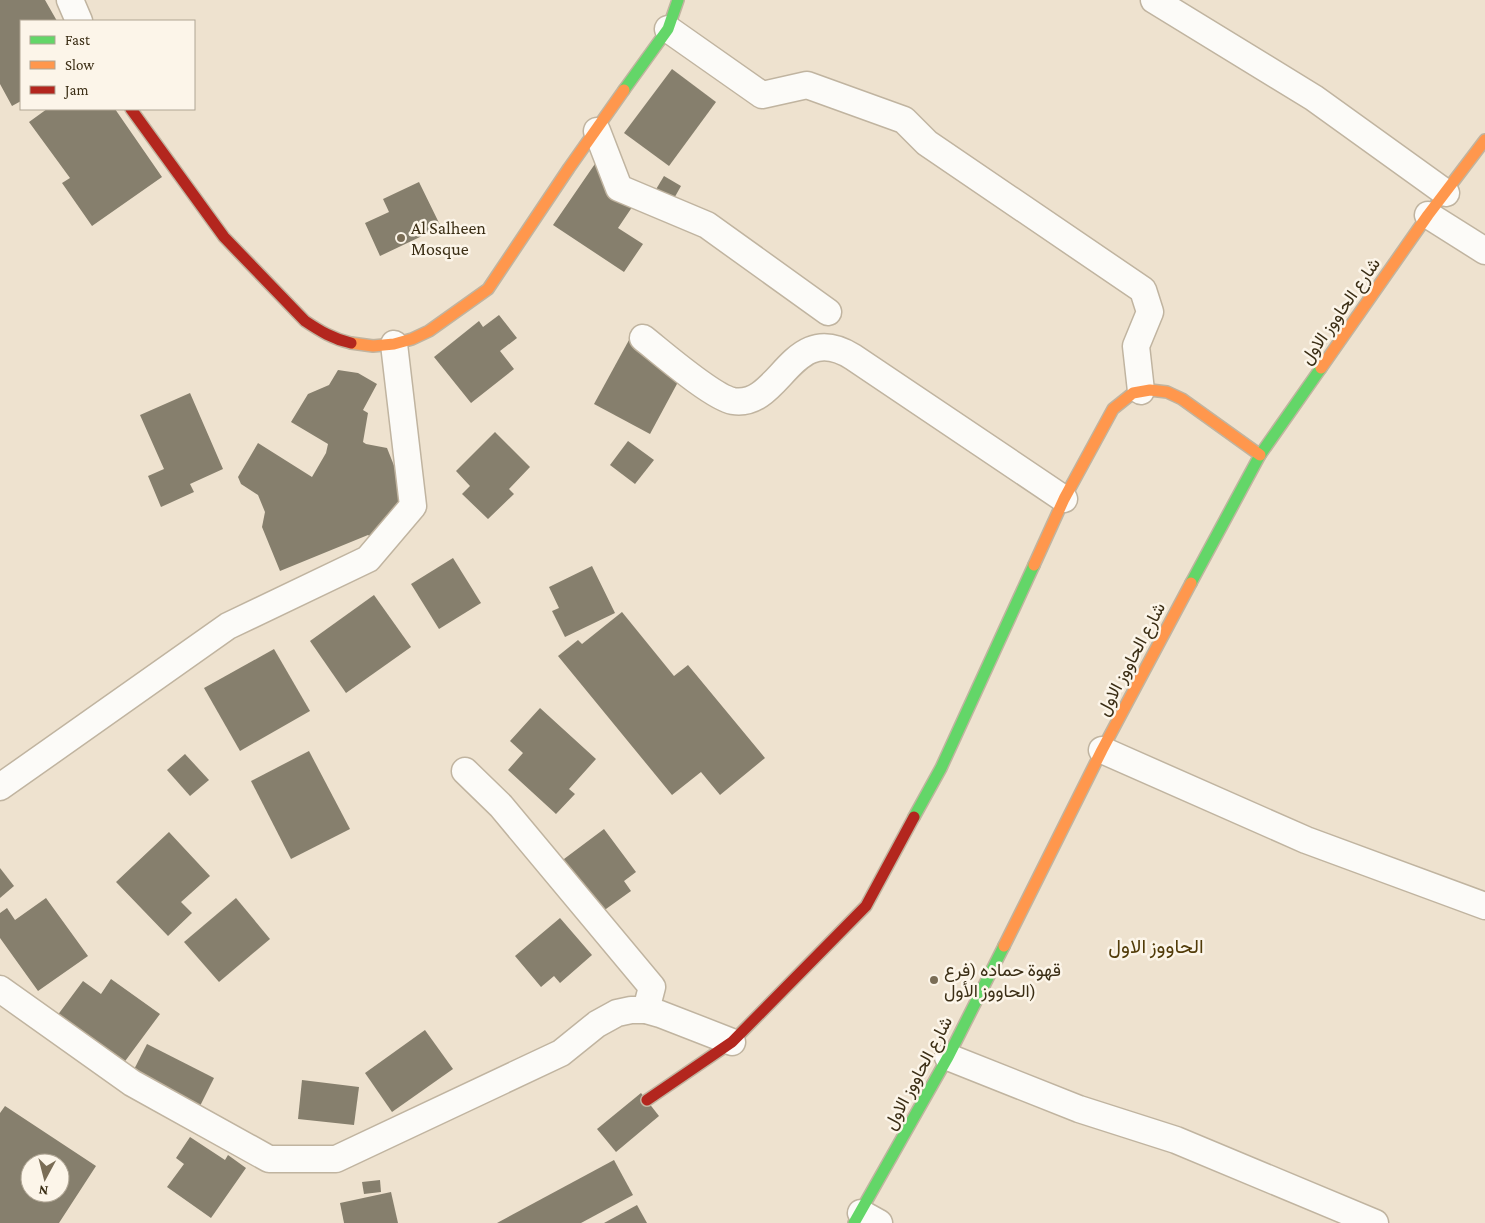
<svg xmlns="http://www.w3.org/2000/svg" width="1485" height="1223" font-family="'Crimson Pro',Vazirmatn,serif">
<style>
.building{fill:#867f6d;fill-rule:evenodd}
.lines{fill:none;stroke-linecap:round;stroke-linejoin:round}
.street-casing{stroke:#c0b4a0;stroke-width:29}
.fast-casing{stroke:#c0b4a0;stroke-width:14}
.slow-casing{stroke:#c0b4a0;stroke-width:14}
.jam-casing{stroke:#c0b4a0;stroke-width:14}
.street{stroke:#fcfbf8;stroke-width:26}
.fast{stroke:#63d668;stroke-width:11}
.slow{stroke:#ff974d;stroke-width:11}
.jam{stroke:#b3261e;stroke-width:11}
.poi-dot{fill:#7a6d56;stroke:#fcf5e9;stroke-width:2}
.labels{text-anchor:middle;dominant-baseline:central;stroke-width:5;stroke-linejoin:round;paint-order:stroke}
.poi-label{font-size:18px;fill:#3b2e15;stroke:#fcf5e9;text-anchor:start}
.street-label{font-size:18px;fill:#3b2e15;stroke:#fcf5e9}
.quarter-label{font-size:20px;fill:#513b08;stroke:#fcf5e9}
</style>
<rect width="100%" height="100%" fill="#eee2cf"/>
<g class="building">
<path d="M0 0H45L57 21H21V101L12 106 0 84Z"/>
<path d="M672 69 716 102 669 166 624 133Z"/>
<path d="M47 109H115L162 177 92 226 62 183 70 178 29 122Z"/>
<path d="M599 158 645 188 618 228 643 244 624 272 553 225Z"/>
<path d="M664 176 681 186 672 202 655 191Z"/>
<path d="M419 182 441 227 380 256 365 223 389 212 383 199Z"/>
<path d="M499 315 517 338 500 351 514 369 471 403 434 357 479 321 483 327Z"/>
<path d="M629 340 685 369 650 434 594 404Z"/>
<path d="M338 370 358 373 377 384 363 410 368 413 363 442 366 444 387 448 403 488 399 511 380 543 368 535 280 571 262 527 265 512 258 495 241 484 238 477 258 443 312 477 326 453 328 444 291 422 308 394 329 385Z"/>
<path d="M190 393 223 469 190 484 194 492 161 507 148 476 164 469 140 415Z"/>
<path d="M495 432 530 467 509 489 514 494 488 519 462 494 470 486 456 471Z"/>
<path d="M628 441 654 460 635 484 610 465Z"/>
<path d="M453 558 481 603 439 629 411 584Z"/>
<path d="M592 566 615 613 565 637 552 611 559 608 549 587Z"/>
<path d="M374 595 411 647 346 693 310 641Z"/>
<path d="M622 612 674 676 688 665 765 758 720 795 701 772 672 795 558 656 578 640 582 644Z"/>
<path d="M274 649 310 711 240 751 204 688Z"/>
<path d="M540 708 596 759 569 789 575 794 556 814 508 770 523 753 510 741Z"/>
<path d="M309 751 350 829 291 859 251 781Z"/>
<path d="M185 754 209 780 190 796 167 770Z"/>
<path d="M604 829 636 872 624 881 631 891 599 914 560 862Z"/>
<path d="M169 832 210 876 181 902 192 913 168 936 116 882Z"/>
<path d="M0 868 14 886 0 898Z"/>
<path d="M46 898 88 956 38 991 0 938V913L7 908 15 920Z"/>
<path d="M236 898 270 939 219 982 184 942Z"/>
<path d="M560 918 592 955 560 983 554 976 541 987 515 956Z"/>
<path d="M111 979 160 1014 120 1068 54 1020 83 981 101 994Z"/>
<path d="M425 1030 453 1069 392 1112 365 1073Z"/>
<path d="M147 1044 214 1078 189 1128 122 1093Z"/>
<path d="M302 1080 359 1087 354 1125 298 1119Z"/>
<path d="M641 1093 659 1116 616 1152 597 1129Z"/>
<path d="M5 1106 96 1166 59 1223H0V1113ZM30 1163H60V1193H30Z"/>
<path d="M190 1137 225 1160 228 1155 246 1168 211 1218 167 1187 184 1164 176 1158Z"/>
<path d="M614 1160 633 1195 581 1223H497Z"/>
<path d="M380 1180 381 1192 364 1194 362 1182Z"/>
<path d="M391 1192 398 1223H344L340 1203Z"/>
<path d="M637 1205 647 1223H604Z"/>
</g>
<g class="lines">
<defs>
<g id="street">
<path d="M70 0 79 21"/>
<path d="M1154 0 1314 98 1446 193"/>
<path d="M668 29 762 95 807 85 904 120 927 143 1143 290 1150 312 1136 346 1141 391"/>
<path d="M597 131 619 188 707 225 828 312"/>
<path d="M1428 215 1485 251"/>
<path d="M643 338C661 352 712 397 733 401 781 409 791 318 853 357L1064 499"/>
<path d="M1102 750 1306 840 1485 906"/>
<path d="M465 771 501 806 652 987 646 1010"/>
<path d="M0 787 228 626 368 559 413 506 394 344"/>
<path d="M0 989 132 1083 269 1159H336L561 1053 597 1024 617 1013 631 1010H646L660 1014 732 1042"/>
<path d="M948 1057 1079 1109 1176 1140 1375 1223"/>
<path d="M861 1213 879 1223"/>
</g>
<g id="fast">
<path d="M624 90 668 29 678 0"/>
<path d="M1191 583 1260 455 1321 368"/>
<path d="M914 817 941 768 1034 565"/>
<path d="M854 1223 948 1057 1004 946"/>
</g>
<g id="slow">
<path d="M351 343 373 346 394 344 412 339 429 331 488 289 569 168 624 90"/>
<path d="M1321 368 1428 215 1485 140"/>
<path d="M1034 565 1064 499 1113 409 1133 393 1150 390 1167 392 1182 399 1260 455"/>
<path d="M1004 946 1102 750 1191 583"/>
</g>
<g id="jam">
<path d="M131 109 224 237 305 321C320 331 333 339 351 343"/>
<path d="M647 1100 732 1042 866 906 914 817"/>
</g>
</defs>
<use href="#street" class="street-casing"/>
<use href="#fast" class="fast-casing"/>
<use href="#slow" class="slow-casing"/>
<use href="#jam" class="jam-casing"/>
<use href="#street" class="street"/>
<use href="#fast" class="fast"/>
<use href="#slow" class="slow"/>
<use href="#jam" class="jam"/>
</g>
<g class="poi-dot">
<circle cx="401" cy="238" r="5"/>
<circle cx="934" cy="980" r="5"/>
</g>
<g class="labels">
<g class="poi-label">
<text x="411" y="228">Al Salheen<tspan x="411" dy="21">Mosque</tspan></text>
<text x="944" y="970">قهوة حماده (فرع<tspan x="944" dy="21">الحاووز الأول)</tspan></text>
</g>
<g class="street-label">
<text transform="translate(1340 311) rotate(-55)">شارع الحاووز الاول</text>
<text transform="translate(1131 659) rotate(-62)">شارع الحاووز الاول</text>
<text transform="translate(918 1073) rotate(-62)">شارع الحاووز الاول</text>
</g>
<g class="quarter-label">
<text x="1156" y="946">الحاووز الاول</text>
</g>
</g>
<rect x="20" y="20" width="175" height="90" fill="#fcf5e9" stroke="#afa594"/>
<rect x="30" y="36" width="25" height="8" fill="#63d668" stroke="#afa594"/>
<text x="65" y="45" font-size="15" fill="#3b2e15">Fast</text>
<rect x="30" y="61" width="25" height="8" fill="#ff974d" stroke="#afa594"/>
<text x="65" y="70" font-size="15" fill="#3b2e15">Slow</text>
<rect x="30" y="86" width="25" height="8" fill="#b3261e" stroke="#afa594"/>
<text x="65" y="95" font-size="15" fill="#3b2e15">Jam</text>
<g transform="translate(45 1178) rotate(187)"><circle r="24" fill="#fcf5e9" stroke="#afa594"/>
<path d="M0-4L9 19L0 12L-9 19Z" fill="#7a6d56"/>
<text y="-8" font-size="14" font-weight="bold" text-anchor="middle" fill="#3b2e15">N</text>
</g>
</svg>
